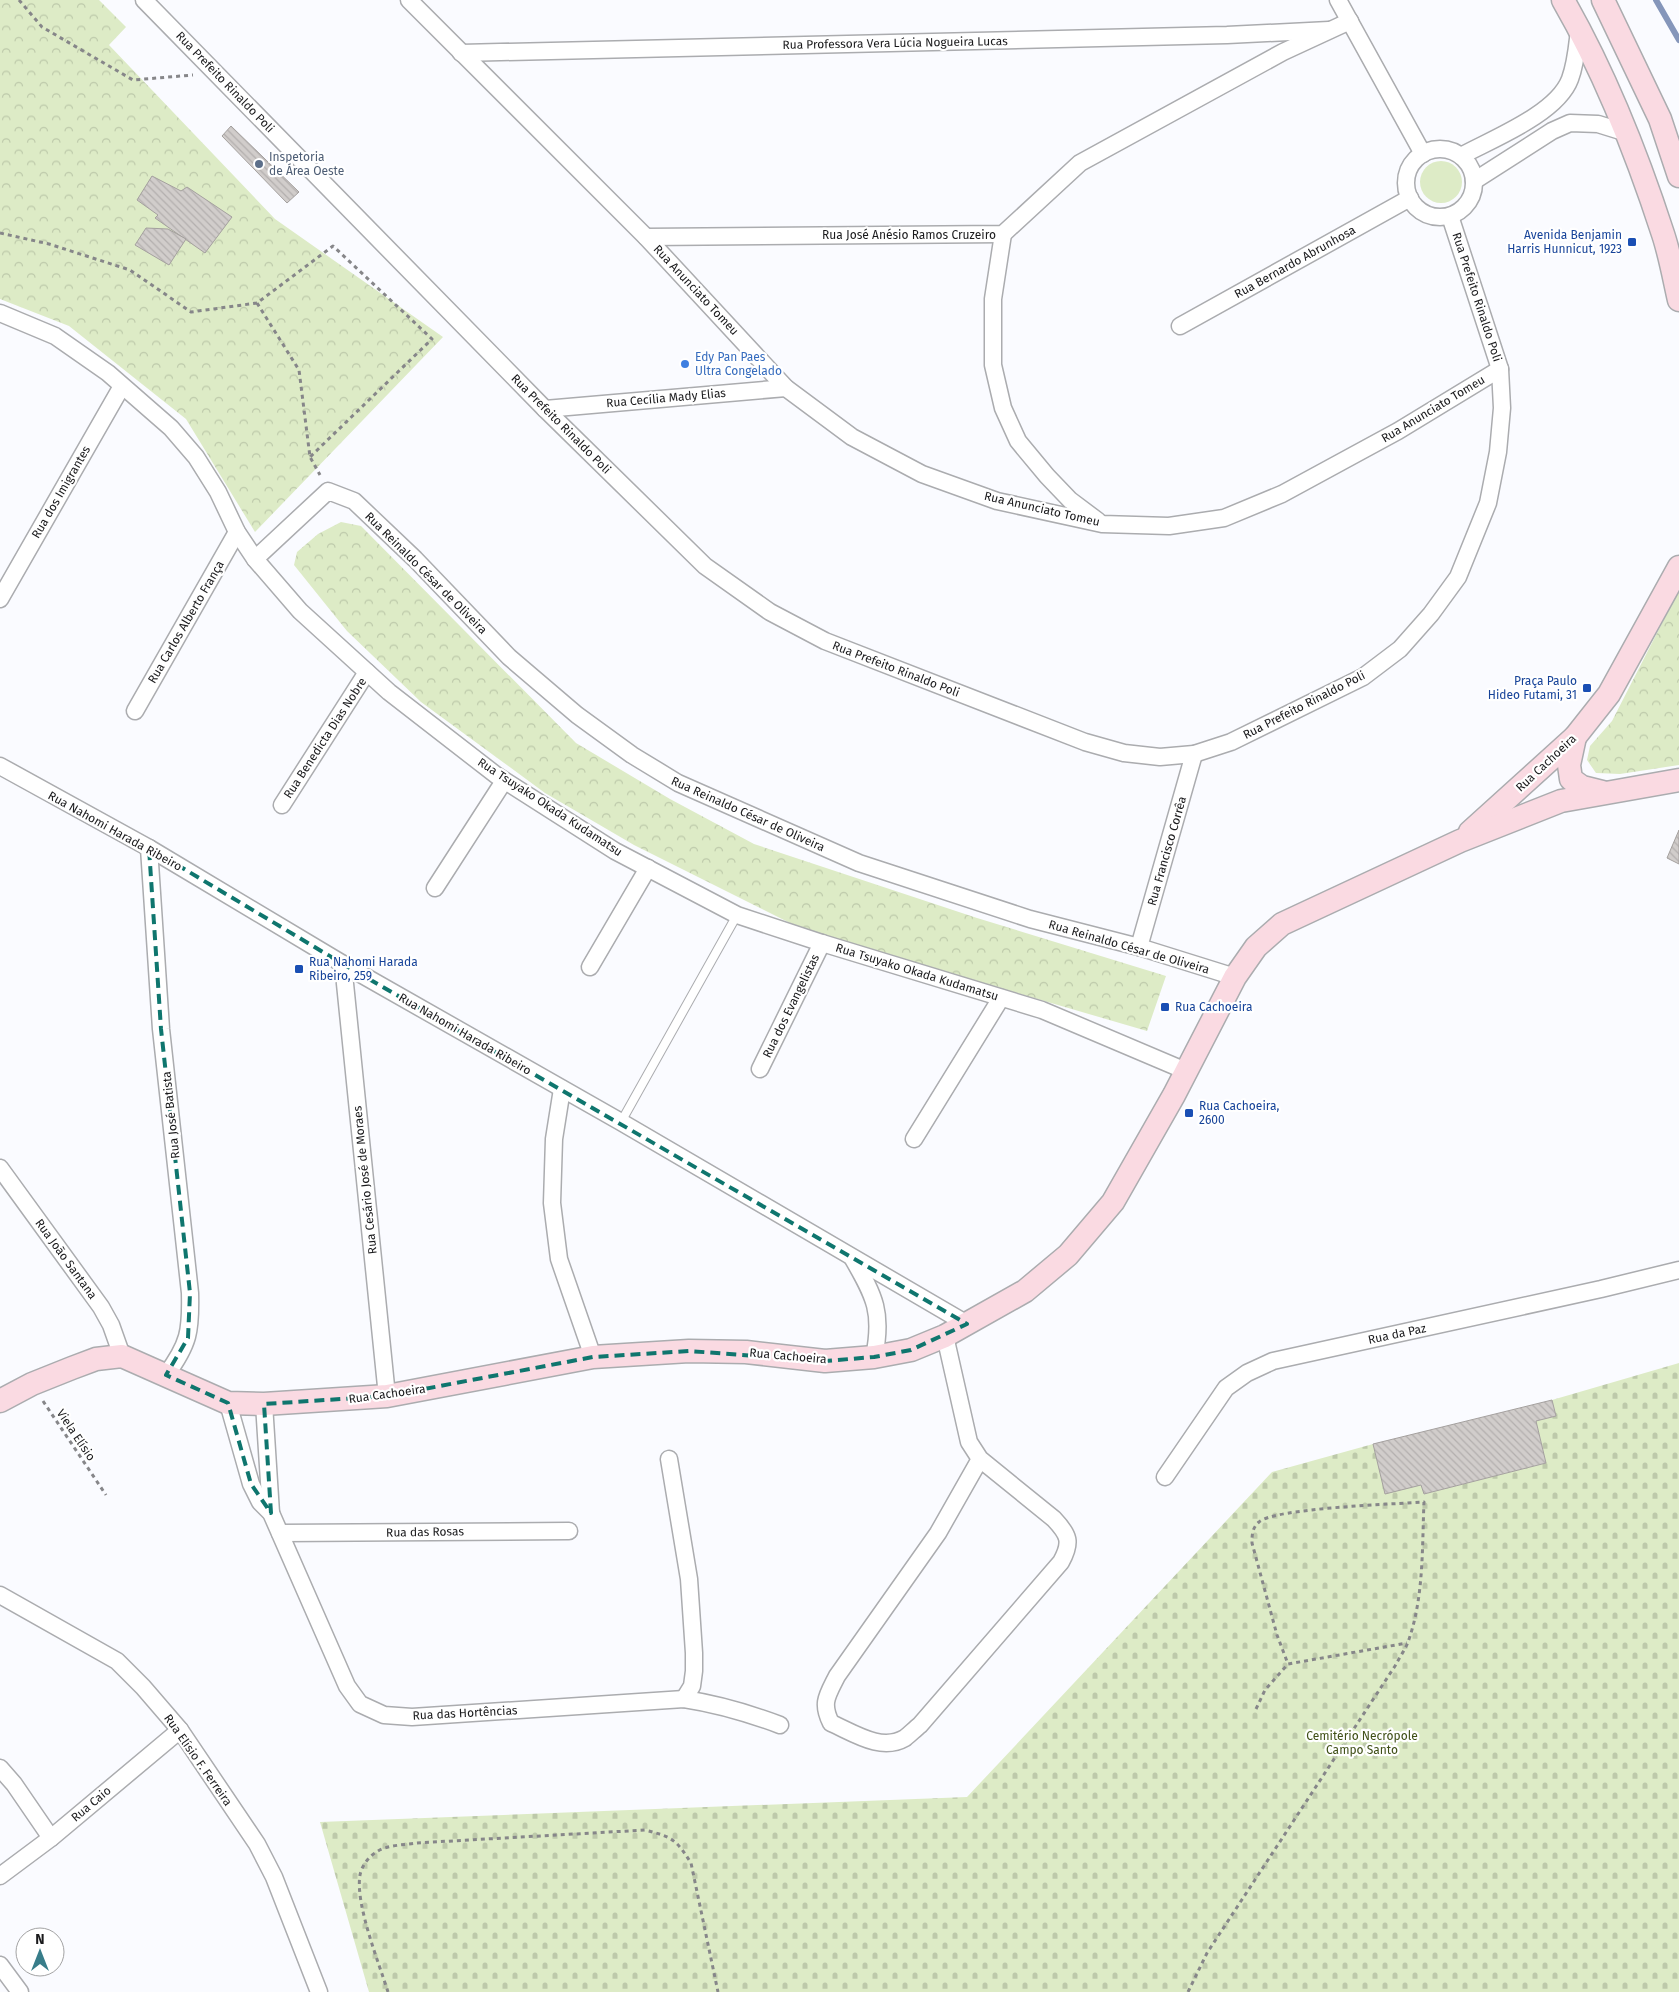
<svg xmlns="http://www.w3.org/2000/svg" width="1679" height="1992" font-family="'Fira Sans',sans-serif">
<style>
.green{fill:#ddebc6}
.cemetery{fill:url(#cemetery-stones)}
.park{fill:url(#park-crowns)}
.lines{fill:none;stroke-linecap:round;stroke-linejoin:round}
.stream{stroke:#8596ba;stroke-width:6}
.building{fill:url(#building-back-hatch);stroke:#a4a09e}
.service-casing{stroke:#abacaf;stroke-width:10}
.minor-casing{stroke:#abacaf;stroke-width:19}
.secondary-casing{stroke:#abacaf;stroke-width:25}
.path{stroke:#868689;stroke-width:3;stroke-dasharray:4 4;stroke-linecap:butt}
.service{stroke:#fff;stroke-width:8}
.minor{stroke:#fff;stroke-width:16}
.secondary{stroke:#fadae2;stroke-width:22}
.marked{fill:none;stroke:#0f766e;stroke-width:4;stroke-dasharray:10 6;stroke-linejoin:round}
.service-dot{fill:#5c6f8a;stroke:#fff;stroke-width:2}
.transit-dot{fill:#1a4fb4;stroke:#fff;stroke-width:2}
.shop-dot{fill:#3f7fe0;stroke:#fff;stroke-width:2}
.labels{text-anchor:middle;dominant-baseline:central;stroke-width:4.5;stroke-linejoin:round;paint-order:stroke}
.street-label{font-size:12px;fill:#1a1a1c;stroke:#fff}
.service-label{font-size:12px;fill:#4e5e75;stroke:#fff;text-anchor:start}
.transit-label{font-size:12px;fill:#164399;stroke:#fff;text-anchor:start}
.shop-label{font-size:12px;fill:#366cbe;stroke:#fff;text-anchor:start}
.park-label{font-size:12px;fill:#3f4f16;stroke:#fff}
</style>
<defs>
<pattern id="cemetery-stones" width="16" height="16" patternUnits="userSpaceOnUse" patternTransform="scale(1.25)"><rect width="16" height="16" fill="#ddebc6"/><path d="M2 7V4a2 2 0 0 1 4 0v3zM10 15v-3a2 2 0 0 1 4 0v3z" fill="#bdc9aa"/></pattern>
<pattern id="park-crowns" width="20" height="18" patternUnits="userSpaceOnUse" patternTransform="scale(1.25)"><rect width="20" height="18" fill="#ddebc6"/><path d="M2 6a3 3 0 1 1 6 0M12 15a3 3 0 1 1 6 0" fill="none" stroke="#bdc9aa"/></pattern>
<pattern id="building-back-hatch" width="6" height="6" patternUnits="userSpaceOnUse" patternTransform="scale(1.25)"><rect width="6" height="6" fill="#d1cdcb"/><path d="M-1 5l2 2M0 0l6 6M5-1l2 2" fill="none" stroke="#b3afae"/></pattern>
</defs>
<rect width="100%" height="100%" fill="#fafbff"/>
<circle class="green" cx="1441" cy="182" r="21"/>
<path class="cemetery" d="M1679 1363V1992H369L320 1822 967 1797 1272 1472 1373 1444 1385 1493 1421 1485 1424 1494 1546 1463 1536 1421 1556 1416 1552 1400Z"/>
<g class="park">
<path d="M0 0H99L126 27 109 45 275 219 443 337 255 532 186 419 69 326 0 299Z"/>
<path d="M341 522 361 526 576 743 670 799 754 844 977 918 1166 976 1147 1031 808 932 634 845 545 793 421 702 347 631 294 565 297 552 318 534Z"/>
<path d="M1679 590V765L1620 774 1596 773 1587 760 1590 746 1612 721Z"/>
</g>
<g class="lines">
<path class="stream" d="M1656 0 1679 40"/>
</g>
<g class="building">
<path d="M231 126 299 192 287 203 222 136Z"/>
<path d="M152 176 181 191 187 187 232 217 205 253 155 218 158 215 137 200Z"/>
<path d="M146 228 168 229 186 239 169 265 135 245Z"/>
<path d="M1679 830V864L1667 858Z"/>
<path d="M1552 1400 1556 1416 1536 1421 1546 1463 1424 1494 1421 1485 1385 1494 1373 1444Z"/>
</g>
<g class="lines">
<defs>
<path id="service" d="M621 1122 737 915"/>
<g id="minor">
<path d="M144 0 545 409 705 566 770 612 825 641 1085 742 1124 753 1160 757 1194 754 1231 742 1363 677 1400 649 1431 614 1458 577 1488 503 1498 452 1502 408 1500 369 1450 216"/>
<path d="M409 0 646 237 786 388 852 437 922 474 997 501 1102 524 1169 526 1224 518 1282 494 1398 431 1500 369"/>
<path d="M1338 0 1423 154"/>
<path d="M461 53 1227 35 1329 30"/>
<circle cx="1440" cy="183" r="34"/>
<path d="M1461 156C1492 139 1557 114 1570 79 1576 63 1577 47 1579 30"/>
<path d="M1474 181 1552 131 1570 123 1598 124 1627 133"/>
<path d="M1003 234 993 299V365L1003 408 1018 441 1047 476 1070 500 1098 521"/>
<path d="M646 237 1003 234 1080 163 1283 52 1350 21"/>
<path d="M0 313 55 336 108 373 171 428 196 457 218 492 237 532 255 559 300 611 389 692 496 775 615 851 737 915 822 943 1042 1010 1186 1071"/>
<path d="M1180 326 1410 198"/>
<path d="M545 409 786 388"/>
<path d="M255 559 328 491 354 501 415 559 509 657 577 715 632 755 678 783 859 863 1030 919 1139 947 1235 977"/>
<path d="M0 599 122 386"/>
<path d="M135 711 237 532"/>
<path d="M0 766 149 848 343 964 621 1122 967 1324"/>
<path d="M282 805 367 672"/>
<path d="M149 848 161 1029 190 1293C191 1331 189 1344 166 1375"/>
<path d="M435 888 504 781"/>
<path d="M1139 947 1194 754"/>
<path d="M343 964 387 1396"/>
<path d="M590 967 648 868"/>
<path d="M760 1069 822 943"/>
<path d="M562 1089 554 1139 552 1203 559 1259 593 1357"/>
<path d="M914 1139 1001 998"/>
<path d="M0 1168 101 1307 111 1325 122 1356"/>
<path d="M853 1259C875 1297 883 1313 874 1357"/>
<path d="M945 1336 969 1442 980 1459 1054 1519C1069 1535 1072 1542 1061 1562L920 1725C915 1729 910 1734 905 1738 881 1752 854 1733 831 1723 821 1703 827 1696 837 1676L938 1533 980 1459"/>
<path d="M228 1403 251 1484 260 1502 271 1513 347 1686 360 1704 384 1715 412 1717 684 1699C717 1704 748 1713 780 1725"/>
<path d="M264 1404 271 1513"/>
<path d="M669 1459 689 1579 694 1653V1671L692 1686 684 1699"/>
<path d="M1165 1477 1226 1388 1247 1373 1273 1361 1601 1289 1679 1270"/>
<path d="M280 1533 569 1531"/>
<path d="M0 1595 117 1661 143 1687 180 1730 257 1844 274 1877 319 1992"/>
<path d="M0 1768 14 1784 51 1838"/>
<path d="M0 1876 51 1838 180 1730"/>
<path d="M0 1965 20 1992"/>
</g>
<g id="secondary">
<path d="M1563 0C1605 73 1637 154 1663 234 1670 255 1674 278 1679 300"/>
<path d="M1603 0 1660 119 1679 176"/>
<path d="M1575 737 1569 765 1571 779 1582 787 1602 792"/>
<path d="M1470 832 1575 737 1609 694 1679 567"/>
<path d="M0 1401 32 1384 72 1368 96 1359 122 1356 228 1403 264 1404 387 1396 593 1357 689 1351 746 1352 825 1361 874 1357 911 1350 945 1336 1025 1291 1068 1255 1113 1202 1174 1095 1235 977 1256 947 1282 924 1460 841 1561 801 1679 780"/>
</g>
</defs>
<use href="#service" class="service-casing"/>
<use href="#minor" class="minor-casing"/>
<use href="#secondary" class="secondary-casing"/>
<g class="path">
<path d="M19 0 42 27 133 80 193 75"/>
<path d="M0 233 49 244 130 270 191 312 257 303 333 246 432 339 310 457"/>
<path d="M257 303 299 370 310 457 320 475"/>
<path d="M43 1401 106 1495"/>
<path d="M1256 1709 1265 1690 1288 1664"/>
<path d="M388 1992C379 1963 355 1904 360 1875 362 1865 369 1856 378 1851 388 1845 404 1845 416 1843L645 1830C672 1837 676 1839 691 1863L718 1992"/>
<path d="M1188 1992 1207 1953 1395 1666C1399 1658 1405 1650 1408 1642 1424 1598 1422 1548 1424 1502 1397 1504 1274 1508 1259 1522 1252 1528 1252 1535 1252 1543L1277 1635 1288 1664 1407 1643"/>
</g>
<use href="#service" class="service"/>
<use href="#minor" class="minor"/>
<use href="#secondary" class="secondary"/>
</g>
<path class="marked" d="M149 848 343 964 967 1324 911 1350 874 1357 825 1361 689 1351 593 1357 387 1396 264 1404 271 1513 251 1484 228 1403 166 1375 188 1338 190 1293 161 1029Z"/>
<circle class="service-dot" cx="259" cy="164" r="5"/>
<g class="transit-dot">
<rect x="1627" y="237" width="10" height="10" rx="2.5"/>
<rect x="1582" y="683" width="10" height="10" rx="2.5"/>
<rect x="294" y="964" width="10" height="10" rx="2.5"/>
<rect x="1160" y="1002" width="10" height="10" rx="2.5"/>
<rect x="1184" y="1108" width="10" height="10" rx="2.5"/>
</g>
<circle class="shop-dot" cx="685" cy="364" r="5"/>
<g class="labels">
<g class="street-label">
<text transform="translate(895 43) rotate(-1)">Rua Professora Vera Lúcia Nogueira Lucas</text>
<text transform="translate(225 82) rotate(46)">Rua Prefeito Rinaldo Poli</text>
<text x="909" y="235">Rua José Anésio Ramos Cruzeiro</text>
<text transform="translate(1295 262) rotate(-29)">Rua Bernardo Abrunhosa</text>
<text transform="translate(696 290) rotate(47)">Rua Anunciato Tomeu</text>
<text transform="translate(1477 297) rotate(72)">Rua Prefeito Rinaldo Poli</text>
<text transform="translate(666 398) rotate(-5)">Rua Cecília Mady Elias</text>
<text transform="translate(1433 409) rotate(-31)">Rua Anunciato Tomeu</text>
<text transform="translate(561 424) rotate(45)">Rua Prefeito Rinaldo Poli</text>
<text transform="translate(61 492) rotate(-60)">Rua dos Imigrantes</text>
<text transform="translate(1042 509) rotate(13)">Rua Anunciato Tomeu</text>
<text transform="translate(426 573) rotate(45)">Rua Reinaldo César de Oliveira</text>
<text transform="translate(186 622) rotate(-60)">Rua Carlos Alberto França</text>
<text transform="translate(896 669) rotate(21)">Rua Prefeito Rinaldo Poli</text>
<text transform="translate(1304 705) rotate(-27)">Rua Prefeito Rinaldo Poli</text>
<text transform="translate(325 738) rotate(-57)">Rua Benedicta Dias Nobre</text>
<text transform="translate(1546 763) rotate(-43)">Rua Cachoeira</text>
<text transform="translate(550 807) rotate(33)">Rua Tsuyako Okada Kudamatsu</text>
<text transform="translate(748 814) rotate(24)">Rua Reinaldo César de Oliveira</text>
<text transform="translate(115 831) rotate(29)">Rua Nahomi Harada Ribeiro</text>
<text transform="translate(1167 851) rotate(-74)">Rua Francisco Corrêa</text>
<text transform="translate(1129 947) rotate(16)">Rua Reinaldo César de Oliveira</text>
<text transform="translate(917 972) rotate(17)">Rua Tsuyako Okada Kudamatsu</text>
<text transform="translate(791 1006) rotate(-64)">Rua dos Evangelistas</text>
<text transform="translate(465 1034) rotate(30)">Rua Nahomi Harada Ribeiro</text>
<text transform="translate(171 1115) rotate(-96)">Rua José Batista</text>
<text transform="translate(365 1180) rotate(-96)">Rua Cesário José de Moraes</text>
<text transform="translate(66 1259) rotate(54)">Rua João Santana</text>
<text transform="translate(1397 1334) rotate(-12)">Rua da Paz</text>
<text transform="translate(788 1356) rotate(5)">Rua Cachoeira</text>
<text transform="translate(387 1394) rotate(-8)">Rua Cachoeira</text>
<text transform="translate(76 1435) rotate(56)">Viela Elísio</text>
<text transform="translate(425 1532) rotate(-1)">Rua das Rosas</text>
<text transform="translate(465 1713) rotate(-3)">Rua das Hortências</text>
<text transform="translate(198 1760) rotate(55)">Rua Elísio F. Ferreira</text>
<text transform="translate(91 1804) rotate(-40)">Rua Caio</text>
</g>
<g class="service-label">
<text x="269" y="157">Inspetoria<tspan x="269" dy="14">de Área Oeste</tspan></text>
</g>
<g class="transit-label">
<text x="1622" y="235" text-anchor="end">Avenida Benjamin<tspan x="1622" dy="14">Harris Hunnicut, 1923</tspan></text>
<text x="1577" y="681" text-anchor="end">Praça Paulo<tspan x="1577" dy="14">Hideo Futami, 31</tspan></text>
<text x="309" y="962">Rua Nahomi Harada<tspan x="309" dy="14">Ribeiro, 259</tspan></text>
<text x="1175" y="1007">Rua Cachoeira</text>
<text x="1199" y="1106">Rua Cachoeira,<tspan x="1199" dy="14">2600</tspan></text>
</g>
<g class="shop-label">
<text x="695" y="357">Edy Pan Paes<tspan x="695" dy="14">Ultra Congelado</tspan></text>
</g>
<g class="park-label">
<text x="1362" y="1736">Cemitério Necrópole<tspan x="1362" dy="14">Campo Santo</tspan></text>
</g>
</g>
<g transform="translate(40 1952)"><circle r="24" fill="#ffffff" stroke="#a3a3a4"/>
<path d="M0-4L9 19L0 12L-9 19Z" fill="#387d8a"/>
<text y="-8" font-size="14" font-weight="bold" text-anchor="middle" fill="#1a1a1c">N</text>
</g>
</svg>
